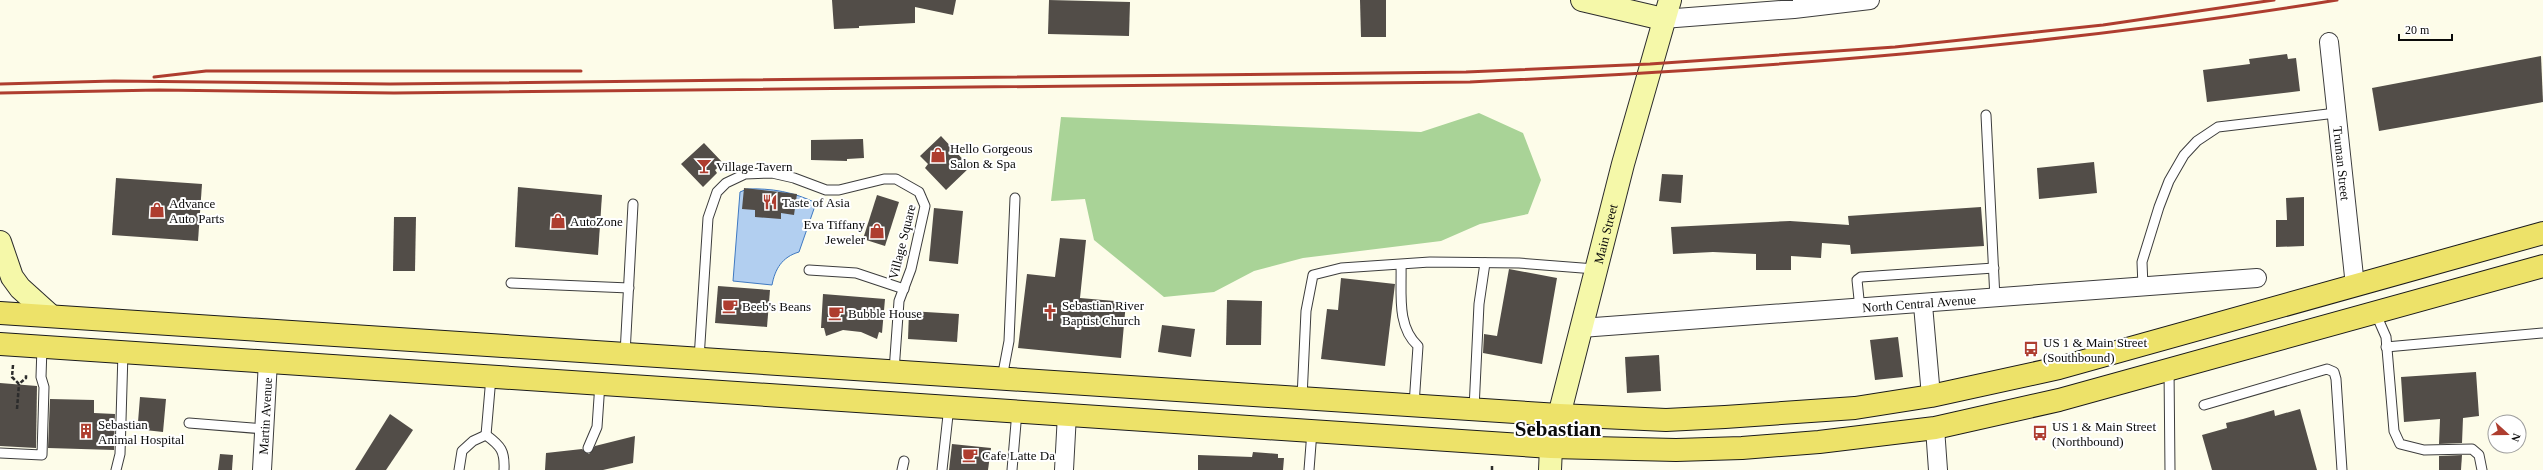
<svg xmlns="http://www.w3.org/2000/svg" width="2543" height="470" font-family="Georgia,serif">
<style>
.forest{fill:#a9d397}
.water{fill:#b2cff0;stroke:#3f79c1}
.building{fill:#524d48}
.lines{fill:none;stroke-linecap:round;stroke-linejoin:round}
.lane-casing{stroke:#3d3d3d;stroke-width:11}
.street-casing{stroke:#3d3d3d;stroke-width:20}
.secondary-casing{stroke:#2c2c2c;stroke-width:24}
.primary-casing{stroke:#1b1b1b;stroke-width:24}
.path{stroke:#2c2c2c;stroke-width:2.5;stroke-dasharray:4 2;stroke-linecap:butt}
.lane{stroke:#fff;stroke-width:9}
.street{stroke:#fff;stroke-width:18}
.secondary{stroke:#f5f8a9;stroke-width:22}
.primary{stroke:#ede269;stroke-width:22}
.rail{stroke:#ae3d2f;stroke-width:3}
.labels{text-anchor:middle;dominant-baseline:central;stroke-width:4;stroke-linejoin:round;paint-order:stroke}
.poi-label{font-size:13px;fill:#0a0a0a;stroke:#fff;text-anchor:start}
.street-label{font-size:13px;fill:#0a0a0a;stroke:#fff}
.town-label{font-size:21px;font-weight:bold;fill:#0a0a0a;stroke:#fff}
</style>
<rect width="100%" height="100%" fill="#fdfce9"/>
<path class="forest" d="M1479 113 1523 133 1541 180 1528 214 1480 224 1441 241 1303 258 1254 271 1214 292 1164 297 1094 240 1085 199 1051 201 1061 117 1421 132Z"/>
<path class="water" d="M747 189C771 188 794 192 816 203L799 252C782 257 775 269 772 285L733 281 740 192Z"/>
<g class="building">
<path d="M832 0H956L953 15 915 7V23L859 26V28L834 29Z"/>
<path d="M1049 0 1130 2 1129 36 1048 34Z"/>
<path d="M1360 0H1386V37H1361Z"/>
<path d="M2287 54 2288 59 2296 58 2300 91 2207 102 2203 70 2250 64 2249 59Z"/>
<path d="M2541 56 2543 102 2379 131 2372 88Z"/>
<path d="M941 136 970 167 946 190 925 168 928 164 920 156Z"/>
<path d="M863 139 864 158 847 159V161L811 160V140Z"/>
<path d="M704 143 723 163 715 170 717 173 703 187 681 164Z"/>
<path d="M2094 162 2097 193 2039 199 2037 168Z"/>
<path d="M1662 174 1683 175 1681 203 1659 201Z"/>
<path d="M116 178 202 184 198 241 112 235Z"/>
<path d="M518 187 602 195 598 255 515 247Z"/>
<path d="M744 188 797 194 794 215 781 213V219L755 217V210L742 209Z"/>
<path d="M877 195 899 202 885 246 863 239Z"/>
<path d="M2304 197V246L2276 247V220H2287L2286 198Z"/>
<path d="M1981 207 1984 246 1851 254 1850 245 1822 243 1821 258 1791 256V270H1756V254L1713 252 1673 254 1671 227 1790 221 1849 225 1848 216Z"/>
<path d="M934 208 963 211 958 264 929 261Z"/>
<path d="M394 217H416L415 271H393Z"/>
<path d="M1060 238 1086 240 1080 298 1126 302 1121 358 1018 348 1027 274 1055 277Z"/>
<path d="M1509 269 1557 278 1542 364 1483 353 1484 334 1497 336Z"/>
<path d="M1341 278 1395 284 1385 366 1321 359 1327 309 1338 310Z"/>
<path d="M718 286 770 290 767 327 715 323Z"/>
<path d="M823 294 885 299 882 333 879 332 877 339 861 332 843 330 826 336 824 328H821Z"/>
<path d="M1227 300 1262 301 1261 345H1226Z"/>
<path d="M909 311 959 314 957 342 908 339Z"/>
<path d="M1162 325 1195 329 1191 357 1158 352Z"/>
<path d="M1898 337 1903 377 1875 380 1870 340Z"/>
<path d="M1659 355 1661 391 1627 393 1625 357Z"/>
<path d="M2476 372 2479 416 2463 418 2462 443 2439 444 2440 419 2404 422 2401 377Z"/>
<path d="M0 383 37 386 36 448 0 446Z"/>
<path d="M140 397 166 399 163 432 145 430V423L138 422Z"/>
<path d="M50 399 94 400V413L115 414 114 450 48 448Z"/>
<path d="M2300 409 2317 470H2212L2202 435 2227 428 2226 423 2243 419 2274 410 2275 416Z"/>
<path d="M390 414 413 430 386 470H355Z"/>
<path d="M635 436 633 463 603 470H545L546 453 582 449 589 454 595 446Z"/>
<path d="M952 444 991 448 988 470H949Z"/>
<path d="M1253 452 1278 454V458H1284L1283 470H1198V455L1252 457Z"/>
<path d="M220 454 233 455 232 470H218Z"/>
<path d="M2462 455 2461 470H2439V456Z"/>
</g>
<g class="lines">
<defs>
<g id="lane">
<path d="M1986 115 1995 299"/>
<path d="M1401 265C1402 292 1396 326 1418 346L1414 405"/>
<path d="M809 270 856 273 904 289"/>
<path d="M511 283 629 288"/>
<path d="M2143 287 2142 262 2159 207 2169 181 2184 155 2197 141 2218 127 2336 113"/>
<path d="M1860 309 1857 280 1861 277 1994 268"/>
<path d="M2375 312 2386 337 2394 431 2400 444 2424 450 2472 449 2479 455 2482 470"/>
<path d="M2386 347 2543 333"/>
<path d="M625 354 633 204"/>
<path d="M699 359 708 218 717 192 726 183 745 174 772 173 794 178 826 190H839L884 179H896L919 192 925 206 911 269 899 301 894 371"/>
<path d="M2169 369 2170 470"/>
<path d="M1002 378 1009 341 1015 198"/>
<path d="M1302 398 1306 311 1313 275 1341 268 1430 262 1519 263 1595 269"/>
<path d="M2204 405 2327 369 2334 372 2336 379 2342 470"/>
<path d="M1474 409 1479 304 1485 263"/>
<path d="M189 423 264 429"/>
<path d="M486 435 491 377"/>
<path d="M486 435C501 446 505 451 504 470"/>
<path d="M588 448 597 427 600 383"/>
<path d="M0 453 42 455 44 387 41 377 42 347"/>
<path d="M116 470 120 454 123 352"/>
<path d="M459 470 462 451 473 441 486 435"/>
<path d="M902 470 904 461"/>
<path d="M942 470 949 406"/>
<path d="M1012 470 1017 411"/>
<path d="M1309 470 1312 431"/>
</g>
<g id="street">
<path d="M1663 19 1794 9 1870 0"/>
<path id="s1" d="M2329 42 2355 286"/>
<path d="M1923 305 1931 396"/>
<path id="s2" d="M1581 328 2257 278"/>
<path d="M1935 428 1938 470"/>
<path id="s3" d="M262 470 268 361"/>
<path d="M1064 470 1067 414"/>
</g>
<g id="secondary">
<path d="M1582 0 1663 19"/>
<path d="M0 242 12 277 20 288 51 316"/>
<path id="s4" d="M1550 470 1551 447 1623 164 1670 0"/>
</g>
<g id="primary">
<path d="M0 313 1559 415 1666 420 1725 417 1855 408 1931 396 2059 368 2543 233"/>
<path d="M0 344 1551 447 1676 450 1742 448 1819 442 1935 428 2059 400 2543 266"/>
</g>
</defs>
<use href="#lane" class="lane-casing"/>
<use href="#street" class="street-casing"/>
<use href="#secondary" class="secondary-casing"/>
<use href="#primary" class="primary-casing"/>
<g class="path">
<path d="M13 365 12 377 19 384 26 378V374"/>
<path d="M17 409 19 384"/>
<path d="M1492 470V465"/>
</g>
<use href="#lane" class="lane"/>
<use href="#street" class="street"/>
<use href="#secondary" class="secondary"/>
<use href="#primary" class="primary"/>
<g class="rail">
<path d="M154 77 206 71H581"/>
<path d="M0 84 114 81 390 84 1466 72 1650 64 1895 47 2103 25 2274 0"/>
<path d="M0 93 159 90 394 93 1470 82C1760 69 2050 47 2337 0"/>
</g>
</g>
<defs>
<symbol id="shop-bare" viewBox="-9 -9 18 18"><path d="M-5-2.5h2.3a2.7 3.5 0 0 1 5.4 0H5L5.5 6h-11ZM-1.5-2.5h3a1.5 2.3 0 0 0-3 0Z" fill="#ae3d2f" stroke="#fff" stroke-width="2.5" paint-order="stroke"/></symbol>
<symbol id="bar-bare" viewBox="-9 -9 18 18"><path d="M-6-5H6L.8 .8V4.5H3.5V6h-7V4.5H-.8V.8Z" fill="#ae3d2f" stroke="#fff" stroke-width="2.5" paint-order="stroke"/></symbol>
<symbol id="restaurant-bare" viewBox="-9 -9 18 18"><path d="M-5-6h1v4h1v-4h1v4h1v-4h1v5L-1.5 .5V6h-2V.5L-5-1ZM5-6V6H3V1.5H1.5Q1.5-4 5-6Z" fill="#ae3d2f" stroke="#fff" stroke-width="2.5" paint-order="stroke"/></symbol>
<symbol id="cafe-bare" viewBox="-9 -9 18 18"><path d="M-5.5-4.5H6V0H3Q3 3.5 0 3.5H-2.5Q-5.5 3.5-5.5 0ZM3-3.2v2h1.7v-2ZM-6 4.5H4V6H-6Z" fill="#ae3d2f" stroke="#fff" stroke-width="2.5" paint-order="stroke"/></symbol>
<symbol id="church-bare" viewBox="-9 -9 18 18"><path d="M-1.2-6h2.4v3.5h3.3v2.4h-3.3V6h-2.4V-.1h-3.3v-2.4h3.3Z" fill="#ae3d2f" stroke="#fff" stroke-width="2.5" paint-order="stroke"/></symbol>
<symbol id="bus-bare" viewBox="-9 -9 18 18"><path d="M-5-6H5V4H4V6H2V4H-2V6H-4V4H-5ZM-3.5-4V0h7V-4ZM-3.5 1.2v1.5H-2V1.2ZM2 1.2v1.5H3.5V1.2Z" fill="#ae3d2f" stroke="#fff" stroke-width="2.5" paint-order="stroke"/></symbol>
<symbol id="building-bare" viewBox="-9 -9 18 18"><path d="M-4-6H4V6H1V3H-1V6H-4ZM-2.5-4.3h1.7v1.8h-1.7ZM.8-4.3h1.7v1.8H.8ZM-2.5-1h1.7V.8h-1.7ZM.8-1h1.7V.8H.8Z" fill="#ae3d2f" stroke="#fff" stroke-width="2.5" paint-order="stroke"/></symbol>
</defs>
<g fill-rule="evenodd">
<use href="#shop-bare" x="927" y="144" width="22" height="22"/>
<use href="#bar-bare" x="693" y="155" width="22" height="22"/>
<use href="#restaurant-bare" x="759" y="191" width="22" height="22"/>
<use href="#shop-bare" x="146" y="199" width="22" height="22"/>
<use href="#shop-bare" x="547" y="210" width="22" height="22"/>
<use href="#shop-bare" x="866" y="220" width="22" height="22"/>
<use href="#cafe-bare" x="719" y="295" width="22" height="22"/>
<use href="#church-bare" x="1039" y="301" width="22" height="22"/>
<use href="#cafe-bare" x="825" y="302" width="22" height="22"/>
<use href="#bus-bare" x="2020" y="338" width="22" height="22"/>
<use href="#building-bare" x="75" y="420" width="22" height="22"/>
<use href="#bus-bare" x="2029" y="422" width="22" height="22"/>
<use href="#cafe-bare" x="959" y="444" width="22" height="22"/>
</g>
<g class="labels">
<g class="poi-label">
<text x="950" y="148">Hello Gorgeous<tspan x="950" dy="15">Salon &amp; Spa</tspan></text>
<text x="716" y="166">Village Tavern</text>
<text x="782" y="202">Taste of Asia</text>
<text x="169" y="203">Advance<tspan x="169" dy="15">Auto Parts</tspan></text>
<text x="570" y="221">AutoZone</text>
<text x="865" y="224" text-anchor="end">Eva Tiffany<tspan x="865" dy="15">Jeweler</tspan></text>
<text x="1062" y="305">Sebastian River<tspan x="1062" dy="15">Baptist Church</tspan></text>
<text x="742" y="306">Beeb's Beans</text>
<text x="848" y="313">Bubble House</text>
<text x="2043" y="342">US 1 &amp; Main Street<tspan x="2043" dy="15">(Southbound)</tspan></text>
<text x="98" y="424">Sebastian<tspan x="98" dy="15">Animal Hospital</tspan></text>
<text x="2052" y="426">US 1 &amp; Main Street<tspan x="2052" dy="15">(Northbound)</tspan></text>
<text x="982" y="455">Cafe Latte Da</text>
</g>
<g class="street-label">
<text stroke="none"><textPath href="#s1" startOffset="122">Truman Street</textPath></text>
<text stroke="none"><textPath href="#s4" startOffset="243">Main Street</textPath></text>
<text transform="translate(902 242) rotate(-76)">Village Square</text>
<text stroke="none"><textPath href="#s2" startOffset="339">North Central Avenue</textPath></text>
<text stroke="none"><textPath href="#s3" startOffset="54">Martin Avenue</textPath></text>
</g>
<g class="town-label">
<text x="1558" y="429">Sebastian</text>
</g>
</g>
<g transform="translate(2507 434) rotate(111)"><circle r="19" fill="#ffffff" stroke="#9d9d9d"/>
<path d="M0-3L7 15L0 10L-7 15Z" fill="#ae3d2f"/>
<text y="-6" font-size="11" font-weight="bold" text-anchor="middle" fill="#0a0a0a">N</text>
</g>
<path d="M2399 34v6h53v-6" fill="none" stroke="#0a0a0a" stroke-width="2"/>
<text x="2405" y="34" font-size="12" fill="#0a0a0a" stroke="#ffffff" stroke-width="3" paint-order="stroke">20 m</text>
</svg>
